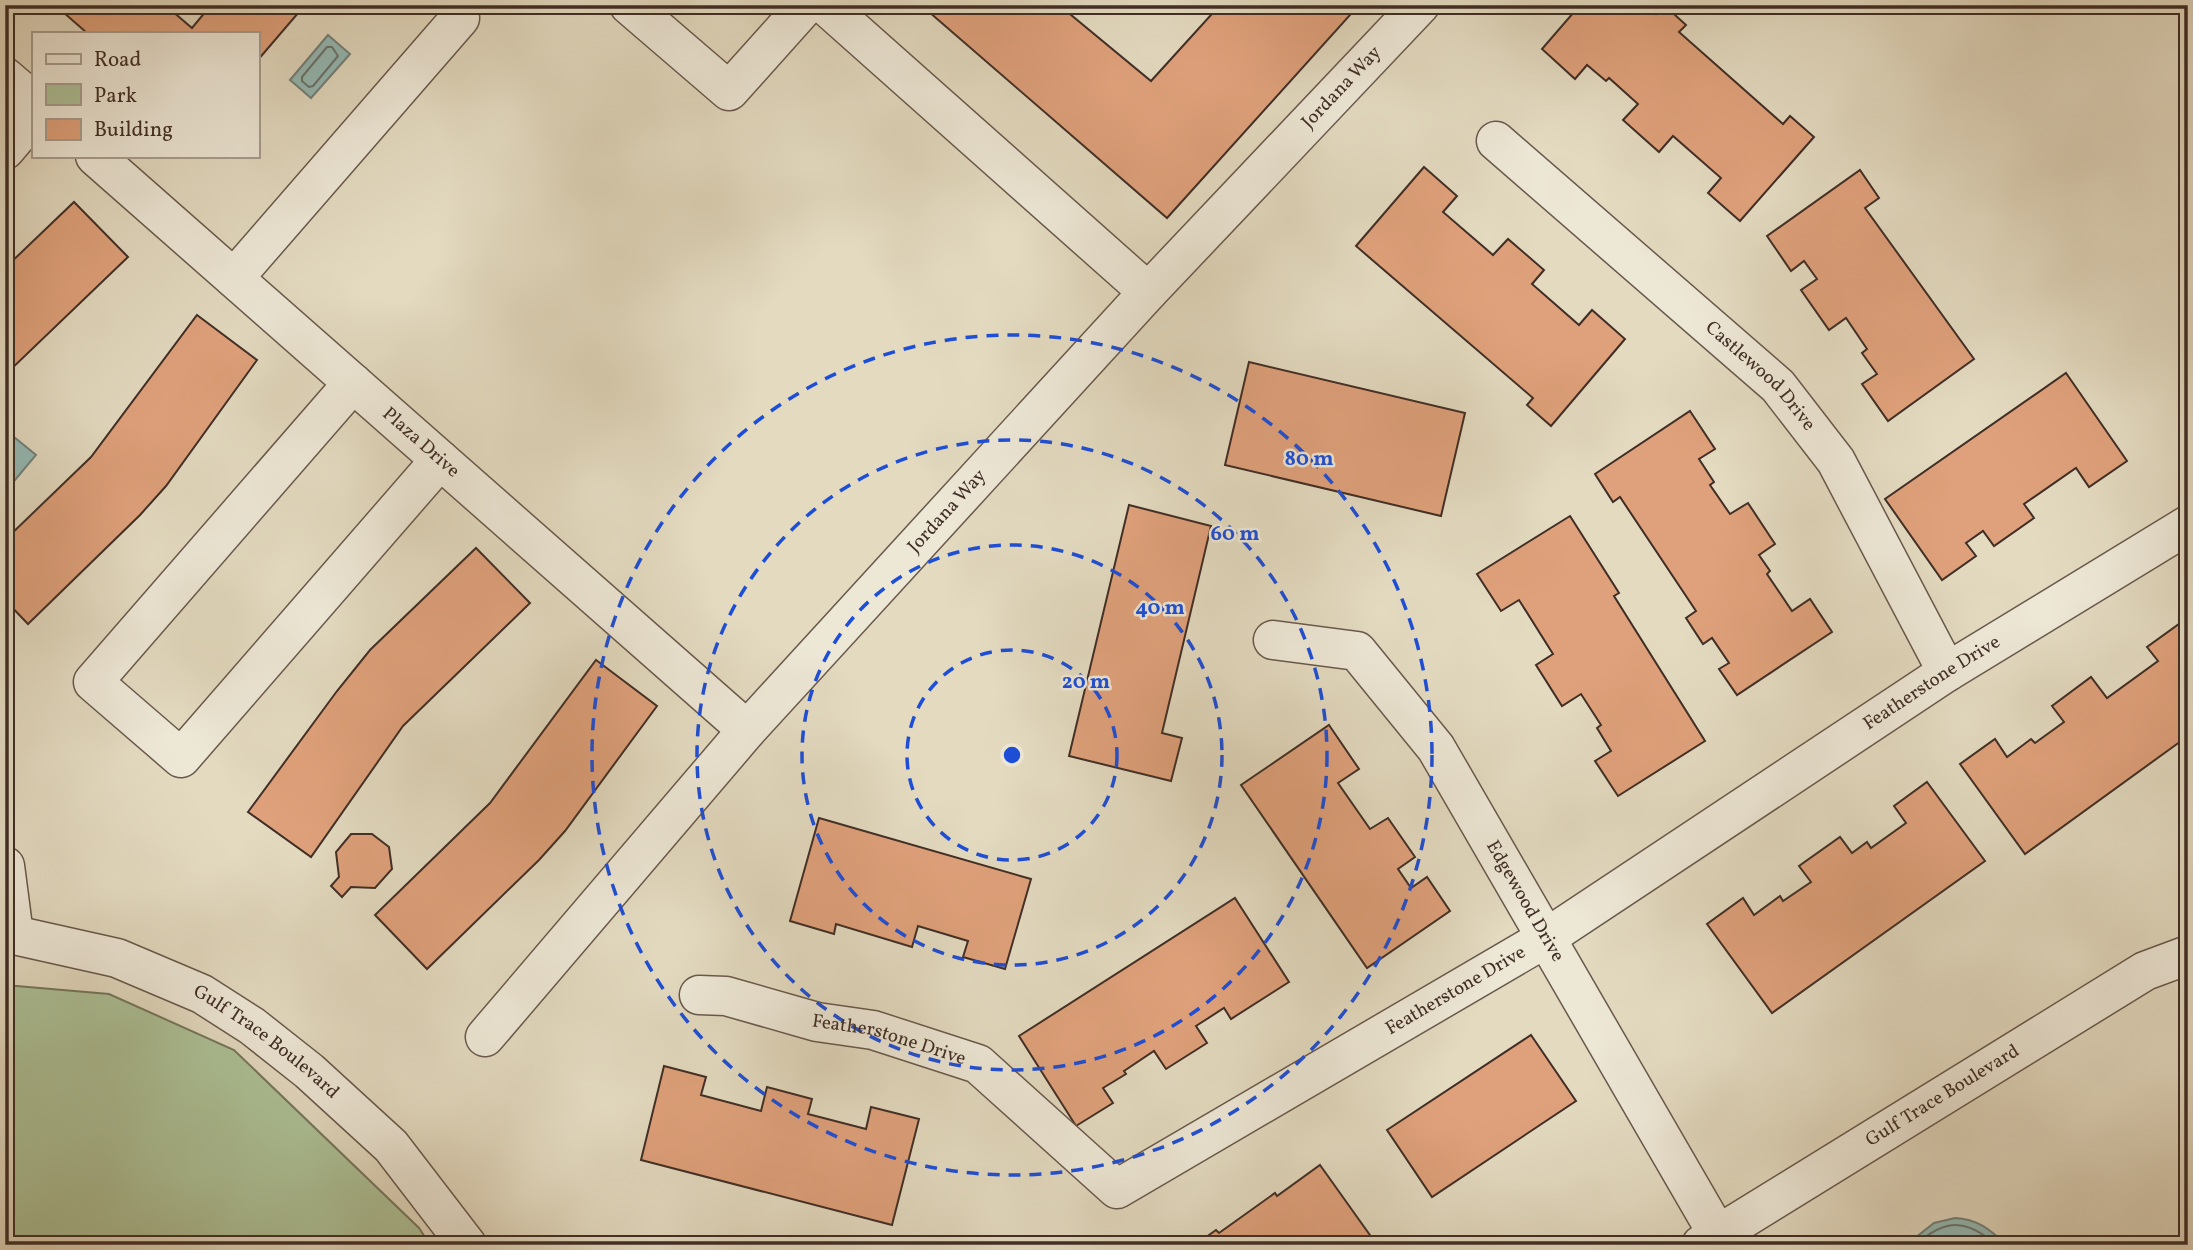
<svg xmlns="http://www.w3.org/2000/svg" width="2193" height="1250" font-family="Vollkorn,serif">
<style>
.green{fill:#adc197;stroke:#76785e;stroke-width:2}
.water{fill:#95bab5;stroke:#73827c;stroke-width:2}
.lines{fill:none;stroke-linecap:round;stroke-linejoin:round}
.shore{stroke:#6a746e;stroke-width:2}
.building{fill:#dfa17b;stroke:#402e26;stroke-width:2}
.minor-casing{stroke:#69594c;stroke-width:41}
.minor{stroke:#ede7d6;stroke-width:38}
.ring{fill:none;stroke:#1d4ed8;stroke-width:3.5;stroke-dasharray:12 9}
.labels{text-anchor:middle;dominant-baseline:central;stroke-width:5;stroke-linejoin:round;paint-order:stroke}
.street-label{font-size:19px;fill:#402e26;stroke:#ede7d6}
.centre{fill:#1d4ed8;stroke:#ede7d6;stroke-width:3.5}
.ring-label{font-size:21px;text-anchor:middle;font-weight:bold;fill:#1d4ed8;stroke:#ede7d6;stroke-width:5;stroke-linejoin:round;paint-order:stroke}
</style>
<rect width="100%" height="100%" fill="#e3dac0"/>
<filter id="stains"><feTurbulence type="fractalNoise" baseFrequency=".00286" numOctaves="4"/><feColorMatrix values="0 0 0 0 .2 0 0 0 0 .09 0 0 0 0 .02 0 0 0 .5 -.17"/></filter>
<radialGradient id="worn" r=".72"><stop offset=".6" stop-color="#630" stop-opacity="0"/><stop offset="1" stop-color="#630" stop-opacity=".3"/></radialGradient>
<path class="green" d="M5 985 109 994 234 1050 419 1228 430 1245H5Z"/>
<g class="water">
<path d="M328 35 350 54 311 98 290 80Z"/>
<path d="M14 437 36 455 5 492V448Z"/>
<path d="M1955 1218C1978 1219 1990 1230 2007 1245H1906L1934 1223Z"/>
</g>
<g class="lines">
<g class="shore">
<path d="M327 47H332L338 56 313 86 309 87 302 81V77Z"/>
<path d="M1916 1245C1945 1218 1968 1219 1996 1245"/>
</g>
</g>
<g class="building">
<path d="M55 5H165L192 28 211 5H305L257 61V33H87Z"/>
<path d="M921 5H1059L1151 81 1220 5H1359L1167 218Z"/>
<path d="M1580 5H1646L1656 14 1664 5 1686 25 1679 32 1783 124 1790 116 1814 137 1740 221 1708 193 1721 178 1673 136 1659 152 1623 120 1638 104 1609 78 1606 81 1587 65 1575 79 1542 49Z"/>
<path d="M1424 167 1457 196 1443 212 1493 255 1508 239 1544 270 1532 284 1579 325 1592 310 1625 339 1551 426 1527 405 1533 398 1356 246Z"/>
<path d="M1860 170 1879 198 1865 208 1974 359 1888 421 1862 384 1877 374 1862 353 1867 349 1846 318 1829 330 1801 290 1817 279 1804 261 1791 271 1767 236Z"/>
<path d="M74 202 128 257 5 375V268Z"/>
<path d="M197 315 257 360 166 486 140 515 28 624 5 600V540L91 457Z"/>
<path d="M1249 362 1465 413 1441 516 1225 465Z"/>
<path d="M2066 373 2127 461 2089 487 2076 468 2024 504 2034 518 1994 546 1983 531 1966 543 1976 556 1942 580 1885 499Z"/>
<path d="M1690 411 1715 449 1699 459 1714 482 1710 485 1730 514 1748 503 1775 544 1759 555 1770 571 1767 574 1792 611 1810 599 1832 632 1737 695 1719 669 1729 663 1712 638 1703 644 1686 618 1696 611 1620 497 1613 502 1595 474Z"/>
<path d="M1129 505 1211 526 1162 733 1182 738 1171 781 1069 756Z"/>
<path d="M1570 516 1619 593 1614 596 1705 741 1618 796 1595 761 1611 751 1597 728 1601 725 1581 694 1562 706 1536 665 1553 654 1519 600 1501 611 1477 574Z"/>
<path d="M476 548 530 603 403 726 311 857 248 812 337 691 370 650Z"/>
<path d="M2179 624 2188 636V736L2025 854 1960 764 1995 739 2007 757 2031 739 2035 743 2064 722 2052 706 2091 677 2107 698 2158 661 2147 647Z"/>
<path d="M596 660 657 706 565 831 539 860 427 969 375 915 490 803Z"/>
<path d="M1329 725 1359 769 1338 783 1370 829 1388 818 1415 857 1398 869 1411 888 1427 877 1450 911 1367 968 1241 785Z"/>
<path d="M1927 782 1985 861 1772 1013 1707 924 1743 898 1754 915 1780 896 1783 901 1811 882 1799 866 1840 837 1852 853 1867 842 1871 848 1906 823 1894 806Z"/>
<path d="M819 818 1031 879 1005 969 963 957 968 941 918 926 912 947 836 924 834 934 790 921Z"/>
<path d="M351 834H372L389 847 392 869 375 888 351 887 342 897 331 886 339 877 336 852Z"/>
<path d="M1235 898 1289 982 1231 1019 1224 1008 1196 1026 1207 1043 1166 1069 1154 1051 1124 1071 1126 1074 1103 1088 1113 1103 1076 1126 1019 1036Z"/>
<path d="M1531 1035 1576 1101 1432 1197 1387 1130Z"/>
<path d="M664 1066 706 1077 701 1095 761 1111 767 1087 812 1099 808 1114 866 1129 871 1107 919 1119 892 1225 641 1160Z"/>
<path d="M1320 1165 1377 1245H1195L1216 1230 1219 1233 1275 1193 1277 1196Z"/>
</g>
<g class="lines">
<defs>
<g id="minor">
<path d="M629 5 729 91 806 5"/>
<path d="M825 5 1148 292"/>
<path d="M5 77 33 101"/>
<path id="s1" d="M1496 141 1778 386 1836 461 1947 672"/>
<path d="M5 150 33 117"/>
<path id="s2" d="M95 156 747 730"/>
<path d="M234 278 460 18"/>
<path d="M353 383 93 682 181 758 440 460"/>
<path id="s3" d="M1273 640 1357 651 1436 748 1718 1235"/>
<path d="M5 866 14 935"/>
<path id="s4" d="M5 936 14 935 117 958 202 994 252 1026 309 1071 391 1146 467 1245"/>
<path id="s5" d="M699 995 726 996 817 1022 873 1030 978 1064 1117 1189 1546 938 1947 672 2188 525"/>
<path id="s6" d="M485 1037 747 730 1148 292 1420 5"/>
<path id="s7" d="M1701 1245 2145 971 2188 955"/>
</g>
</defs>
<use href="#minor" class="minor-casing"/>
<use href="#minor" class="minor"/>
</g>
<g class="ring">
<circle cx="1012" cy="755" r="105"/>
<circle cx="1012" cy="755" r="210"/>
<circle cx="1012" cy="755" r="315"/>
<circle cx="1012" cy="755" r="420"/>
</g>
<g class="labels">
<g class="street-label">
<text stroke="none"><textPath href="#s6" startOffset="1279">Jordana Way</textPath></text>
<text stroke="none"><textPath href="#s1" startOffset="354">Castlewood Drive</textPath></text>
<text stroke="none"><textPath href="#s2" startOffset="434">Plaza Drive</textPath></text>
<text stroke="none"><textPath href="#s6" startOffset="700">Jordana Way</textPath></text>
<text stroke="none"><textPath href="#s5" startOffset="1435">Featherstone Drive</textPath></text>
<text stroke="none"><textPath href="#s3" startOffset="387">Edgewood Drive</textPath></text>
<text stroke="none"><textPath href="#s5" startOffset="868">Featherstone Drive</textPath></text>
<text stroke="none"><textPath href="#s5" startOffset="196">Featherstone Drive</textPath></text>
<text stroke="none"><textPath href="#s4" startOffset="287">Gulf Trace Boulevard</textPath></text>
<text stroke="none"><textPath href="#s7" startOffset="284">Gulf Trace Boulevard</textPath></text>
</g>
</g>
<circle cx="1012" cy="755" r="10" class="centre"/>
<g class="ring-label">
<text x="1309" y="465">80 m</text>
<text x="1235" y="540">60 m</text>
<text x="1160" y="614">40 m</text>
<text x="1086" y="688">20 m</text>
</g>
<rect width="2193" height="1250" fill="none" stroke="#e3dac0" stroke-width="28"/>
<rect x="7" y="7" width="2179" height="1236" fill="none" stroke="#402e26" stroke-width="3.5"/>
<rect x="14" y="14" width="2165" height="1222" fill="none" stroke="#402e26" stroke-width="2"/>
<rect x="32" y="32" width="228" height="126" fill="#ede7d6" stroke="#a89d90" stroke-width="2"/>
<rect x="46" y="54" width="35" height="10" fill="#ede7d6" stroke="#a89d90" stroke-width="2"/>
<text x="94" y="66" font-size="21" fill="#402e26">Road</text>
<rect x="46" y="84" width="35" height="21" fill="#adc197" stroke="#a89d90" stroke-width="2"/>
<text x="94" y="102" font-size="21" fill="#402e26">Park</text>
<rect x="46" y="119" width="35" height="21" fill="#dfa17b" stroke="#a89d90" stroke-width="2"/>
<text x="94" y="136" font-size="21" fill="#402e26">Building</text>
<rect width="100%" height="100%" filter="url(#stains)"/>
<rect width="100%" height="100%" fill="url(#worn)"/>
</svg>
